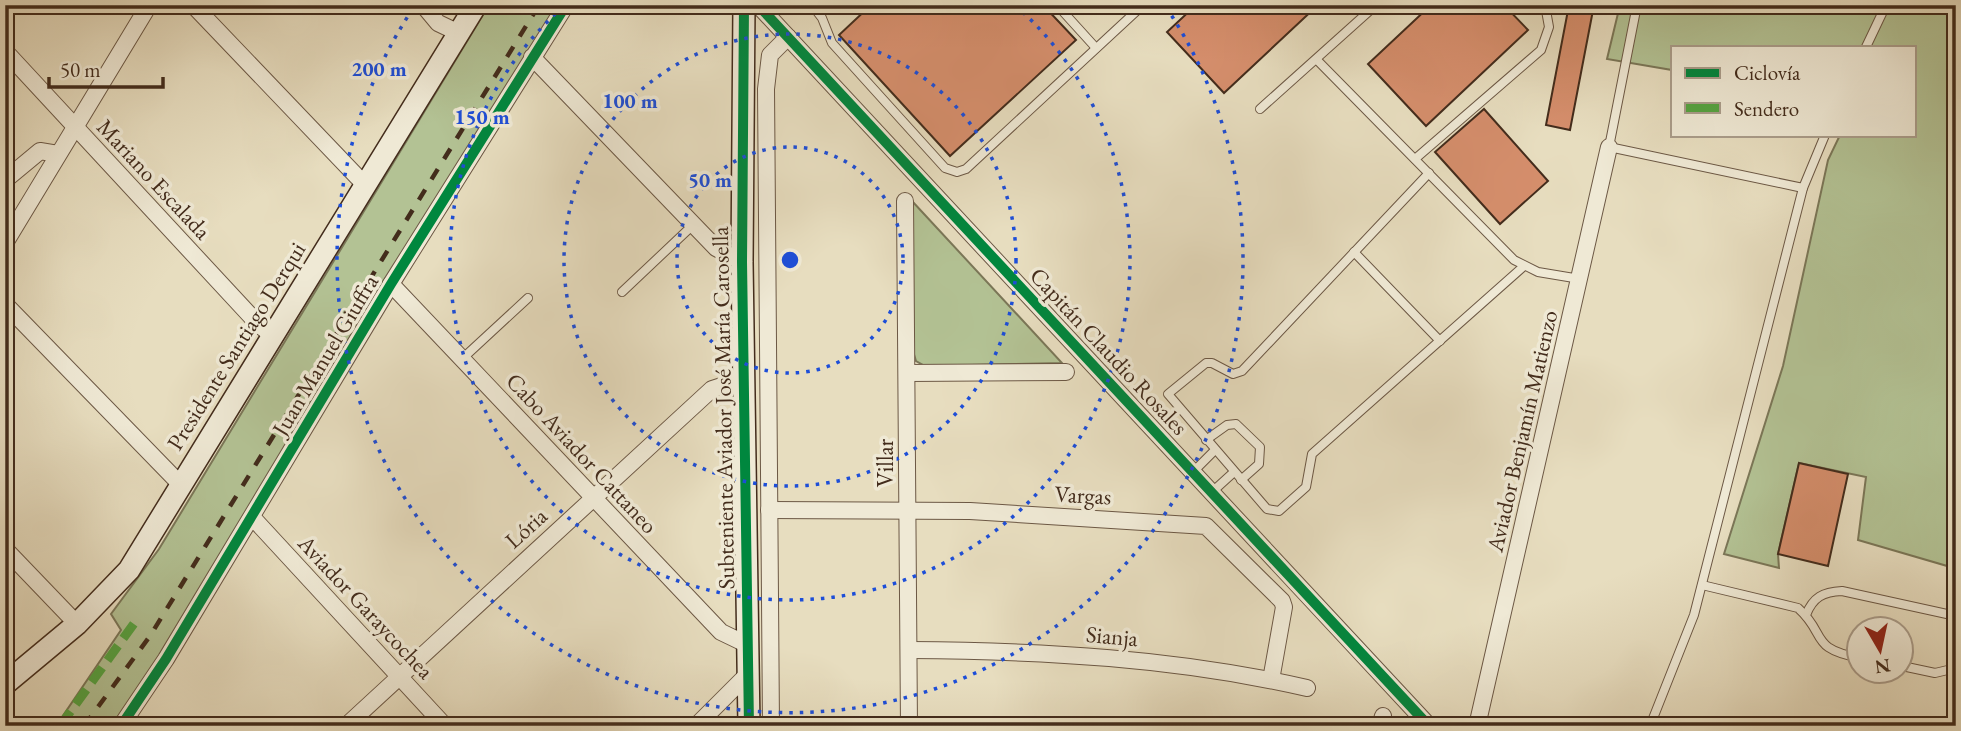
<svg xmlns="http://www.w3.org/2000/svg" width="1961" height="731" font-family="'EB Garamond',serif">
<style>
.green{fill:#b3c294;stroke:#7b7758;stroke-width:2}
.building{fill:#d58e6c;stroke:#432c1c;stroke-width:2}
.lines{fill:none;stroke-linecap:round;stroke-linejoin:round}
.lane-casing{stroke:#6c5845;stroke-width:10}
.street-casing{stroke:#6c5845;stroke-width:18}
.secondary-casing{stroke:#432c1c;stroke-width:24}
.lane{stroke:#efe9d5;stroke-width:8}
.street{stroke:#efe9d5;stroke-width:16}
.secondary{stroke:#efe9d5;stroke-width:21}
.rail{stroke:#432c1c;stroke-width:4.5;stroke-dasharray:12 12;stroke-linecap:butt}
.quiet{stroke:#55a441;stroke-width:9;stroke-dasharray:18 9;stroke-linecap:butt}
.cycleway-casing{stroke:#efe9d5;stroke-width:15}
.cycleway{stroke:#00873e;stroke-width:10}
.ring{fill:none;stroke:#1d4ed8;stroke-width:3.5;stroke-dasharray:3.5 7}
.labels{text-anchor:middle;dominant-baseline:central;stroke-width:7;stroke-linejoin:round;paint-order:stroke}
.street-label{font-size:23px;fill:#432c1c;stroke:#efe9d5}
.centre{fill:#1d4ed8;stroke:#efe9d5;stroke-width:3.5}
.ring-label{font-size:21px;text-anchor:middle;font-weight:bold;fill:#1d4ed8;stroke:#efe9d5;stroke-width:7;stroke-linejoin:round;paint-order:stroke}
</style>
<rect width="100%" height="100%" fill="#e7ddbf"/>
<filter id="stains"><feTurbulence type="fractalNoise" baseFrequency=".00286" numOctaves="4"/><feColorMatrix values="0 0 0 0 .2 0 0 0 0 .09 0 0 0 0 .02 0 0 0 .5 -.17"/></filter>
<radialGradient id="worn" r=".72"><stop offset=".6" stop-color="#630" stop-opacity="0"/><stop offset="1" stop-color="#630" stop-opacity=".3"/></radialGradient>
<g class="green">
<path d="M489 5H563L121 726H56L121 630 111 614 159 549Z"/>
<path d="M1620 5H1956V576L1947 566 1858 540 1866 477 1799 463 1778 554 1779 568 1724 554 1783 366 1828 160 1840 135H1914V47H1672V70L1607 59Z"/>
<path d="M912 201 1062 363 925 366 916 361 913 351Z"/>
</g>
<g class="building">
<path d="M871 5H1043L1076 40 950 156 839 35Z"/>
<path d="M1196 5H1318L1224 93 1167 32Z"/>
<path d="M1431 5H1504L1528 30 1426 126 1368 64Z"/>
<path d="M1569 5H1594L1570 130 1546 125Z"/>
<path d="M1484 109 1548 181 1500 224 1435 152Z"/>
<path d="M1799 463 1848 474 1828 566 1778 554Z"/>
</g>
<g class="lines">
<defs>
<g id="lane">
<path d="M812 5 822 18 832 43 945 168 957 172 966 169 1143 5"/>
<path d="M1057 5 1096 48"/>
<path d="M1637 5 1609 147 1803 188 1825 135"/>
<path d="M1866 47 1886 5"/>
<path d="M1317 60 1514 260 1538 272 1580 279"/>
<path d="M1260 109 1376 5"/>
<path d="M1415 159 1541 50 1549 27 1545 5"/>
<path d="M1429 173 1242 371 1233 374 1212 363H1206L1168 394 1267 509 1279 511 1306 487 1312 454 1524 266"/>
<path d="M1354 252 1440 341"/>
<path d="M622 292 693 225"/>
<path d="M462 359 528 298"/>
<path d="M1206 440 1227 425 1236 424 1260 447 1259 464 1241 480"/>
<path d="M1193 472 1215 450"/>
<path d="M1212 492 1234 472"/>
<path d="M1702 585 1798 608C1828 635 1808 648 1860 658"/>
<path d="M1806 615C1813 597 1823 592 1842 591L1956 616"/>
<path d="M1902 666 1935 673 1956 668"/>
<path d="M1650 726 1694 615 1803 188"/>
</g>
<g id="street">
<path d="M193 5 366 186"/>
<path d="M423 5 438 23 459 33"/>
<path d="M758 5 1429 726"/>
<path d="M5 51 258 324 273 336"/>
<path d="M532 57 716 248 742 262"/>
<path d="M5 180 40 151 58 154"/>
<path d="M905 201 909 726"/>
<path d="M5 243 149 5"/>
<path d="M391 284 721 632 746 644"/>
<path d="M5 304 181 485"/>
<path d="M908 373 1066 372"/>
<path d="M769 510 970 511 1206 526 1282 601 1284 607 1271 680"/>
<path d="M253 518 445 726"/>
<path d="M5 549 77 624"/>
<path d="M909 650C1043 651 1177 658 1307 688"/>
<path d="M121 726 166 659 391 284 566 5"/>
<path d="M346 726 712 389 746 378"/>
<path d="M696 726 749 673"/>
<path d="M771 726 766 89 770 55 788 37"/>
<path d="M1380 726 1383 716"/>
<path d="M1477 726 1609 147"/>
</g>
<g id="secondary">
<path d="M744 5 742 262 749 726"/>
<path d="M5 684 77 624 129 570 476 5"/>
</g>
</defs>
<use href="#lane" class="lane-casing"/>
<use href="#street" class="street-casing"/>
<use href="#secondary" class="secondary-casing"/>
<use href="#lane" class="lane"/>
<use href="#street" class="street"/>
<use href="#secondary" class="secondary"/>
<path class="rail" d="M84 726 150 636 539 5"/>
<path class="quiet" d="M60 726 138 618"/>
<defs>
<g id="cycleway">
<path d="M744 5 742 262 749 726"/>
<path d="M758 5 1429 726"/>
<path d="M121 726 166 659 391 284 566 5"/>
</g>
</defs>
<use href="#cycleway" class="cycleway-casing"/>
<use href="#cycleway" class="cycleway"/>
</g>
<g class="ring">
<circle cx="790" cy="260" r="113"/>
<circle cx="790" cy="260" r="226"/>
<path d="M1015 5A340 340 0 1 1 565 5"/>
<path d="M1166 7A453 453 0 1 1 414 7"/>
</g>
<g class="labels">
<g class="street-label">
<text transform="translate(154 179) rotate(47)">Mariano Escalada</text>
<text transform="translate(236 346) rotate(-58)">Presidente Santiago Derqui</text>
<text transform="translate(1109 351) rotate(47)">Capitán Claudio Rosales</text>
<text transform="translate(325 355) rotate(-59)">Juan Manuel Giuffra</text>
<text transform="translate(723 408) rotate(-91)">Subteniente Aviador José María Carosella</text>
<text transform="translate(1522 431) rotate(-77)">Aviador Benjamín Matienzo</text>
<text transform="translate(582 453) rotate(47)">Cabo Aviador Cattaneo</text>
<text transform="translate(885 463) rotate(-90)">Villar</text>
<text transform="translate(1083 495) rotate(3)">Vargas</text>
<text transform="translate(526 528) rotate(-42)">Lória</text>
<text transform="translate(366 607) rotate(47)">Aviador Garaycochea</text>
<text transform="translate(1112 636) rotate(5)">Sianja</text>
</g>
</g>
<circle cx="790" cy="260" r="10" class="centre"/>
<g class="ring-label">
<text x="379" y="76">200 m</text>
<text x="630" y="108">100 m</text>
<text x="482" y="124">150 m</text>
<text x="710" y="187">50 m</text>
</g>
<rect width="1961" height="731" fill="none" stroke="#e7ddbf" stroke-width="28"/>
<rect x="7" y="7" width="1947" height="717" fill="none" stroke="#432c1c" stroke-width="3.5"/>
<rect x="14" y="14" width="1933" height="703" fill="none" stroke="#432c1c" stroke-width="2"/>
<rect x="1671" y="46" width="245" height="91" fill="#efe9d5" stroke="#aa9d8b" stroke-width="2"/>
<rect x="1685" y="68" width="35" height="10" fill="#00873e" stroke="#aa9d8b" stroke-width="2"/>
<text x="1734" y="80" font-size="21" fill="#432c1c">Ciclovía</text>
<rect x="1685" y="103" width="35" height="10" fill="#55a441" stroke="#aa9d8b" stroke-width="2"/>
<text x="1734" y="116" font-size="21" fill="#432c1c">Sendero</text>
<g transform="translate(1880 650) rotate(171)"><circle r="33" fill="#efe9d5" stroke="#aa9d8b" stroke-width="2"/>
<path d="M0-5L12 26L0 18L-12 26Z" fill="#8f2418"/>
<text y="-10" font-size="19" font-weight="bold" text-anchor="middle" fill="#432c1c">N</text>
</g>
<path d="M49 77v10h114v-10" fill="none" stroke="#432c1c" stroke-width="3.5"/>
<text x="60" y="77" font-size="21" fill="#432c1c" stroke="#efe9d5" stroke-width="5" paint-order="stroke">50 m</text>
<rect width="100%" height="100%" filter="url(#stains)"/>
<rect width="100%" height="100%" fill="url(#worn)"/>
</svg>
